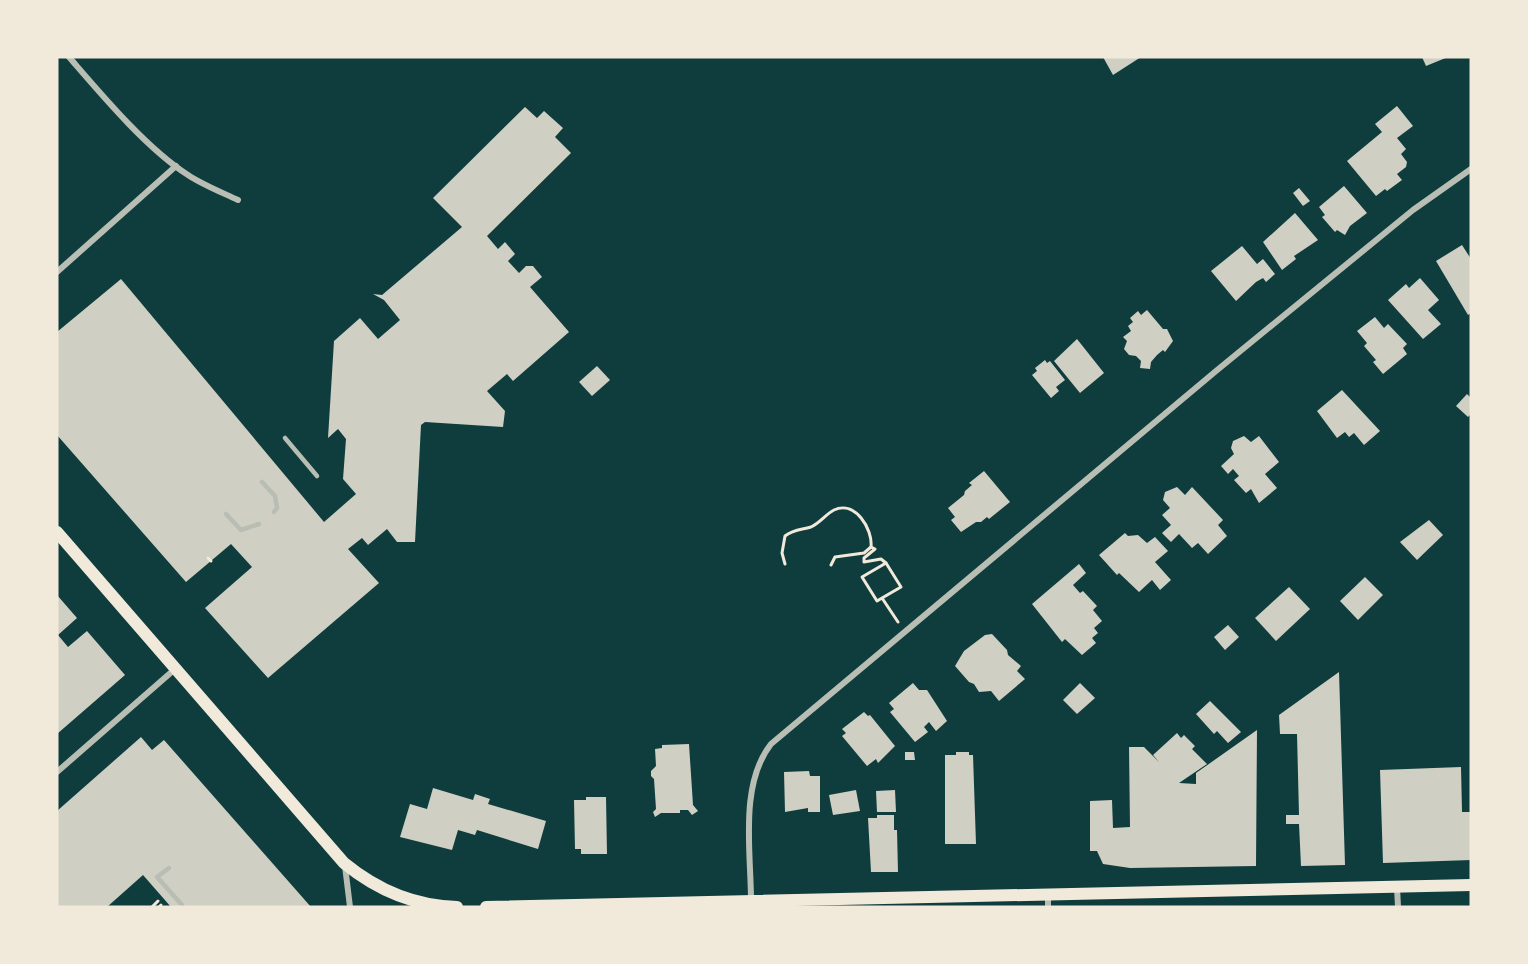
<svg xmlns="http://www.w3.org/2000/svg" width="1528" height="964" font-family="'Work Sans',sans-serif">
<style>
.building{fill:#cfcfc3}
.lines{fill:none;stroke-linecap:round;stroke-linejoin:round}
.path{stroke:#f1e9da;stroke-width:3}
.service{stroke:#b8beb3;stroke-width:4.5}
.minor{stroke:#b8beb3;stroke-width:6}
.secondary{stroke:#f1e9da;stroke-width:12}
</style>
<rect width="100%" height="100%" fill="#0f3d3e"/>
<g class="building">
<path d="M1103 57H1141L1113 75Z"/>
<path d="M1422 57H1448L1426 66Z"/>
<path d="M1397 106 1413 126 1397 138 1406 149 1401 154 1407 162 1406 167 1397 174 1402 180 1387 191 1385 189 1376 196 1347 161 1382 132 1375 124Z"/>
<path d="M525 107 537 118 544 111 563 128 555 137 571 153 487 236 498 249 505 242 515 254 508 261 519 273 526 266H533L542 277 530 287 569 332 513 381 507 374 487 391 505 411 503 427 425 422 421 425 415 542H397L387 529 368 545 362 538 348 549 379 583 268 678 205 608 252 567 231 544 186 582 57 435V332L121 279 324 522 356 494 343 479 346 439 338 429 328 438 334 341 360 318 378 339 400 320 384 300 373 294 382 295 462 227 433 198Z"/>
<path d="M1344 186 1367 213 1350 226 1345 235 1337 230 1335 232 1322 217 1325 215 1319 207Z"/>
<path d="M1299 188 1310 201 1303 206 1293 193Z"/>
<path d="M1295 213 1318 240 1294 256 1296 259 1282 270 1263 242Z"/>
<path d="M1462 245 1471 259V313L1468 315 1436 261Z"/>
<path d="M1242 246 1257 264 1263 259 1275 274 1266 282 1263 278 1256 282 1236 301 1211 271Z"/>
<path d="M1420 278 1439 300 1428 310 1441 324 1423 339 1388 300 1406 284 1409 288Z"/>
<path d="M1147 310 1163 329H1167L1173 341 1165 352 1163 350 1157 355 1151 362 1150 369 1140 368 1141 361 1136 356 1129 355 1124 349 1127 341 1123 337 1131 331 1128 326 1133 322 1130 318 1138 311 1141 315Z"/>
<path d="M1375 317 1384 328 1388 324 1407 344 1403 348 1407 354 1383 374 1373 362 1376 360 1364 346 1367 343 1357 331Z"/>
<path d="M1077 339 1104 373 1080 393 1054 361Z"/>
<path d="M1045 360 1047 363 1050 361 1065 380 1056 387 1059 391 1051 398 1032 375 1037 371 1035 368Z"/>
<path d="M597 366 610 380 592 396 579 382Z"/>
<path d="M1342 390 1380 431 1364 445 1354 433 1349 437 1345 432 1337 438 1317 411Z"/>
<path d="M1467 394 1471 398V414L1468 417 1456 406Z"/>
<path d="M1244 436 1251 442 1259 436 1279 462 1265 474 1277 488 1259 503 1251 489 1246 493 1234 480 1239 476 1233 469 1228 474 1221 466 1234 454 1231 448 1233 441Z"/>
<path d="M984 471 1010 502 989 519 987 517 981 522H976L961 532 951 520 955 517 948 508 964 495 965 491 972 485 969 483Z"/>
<path d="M1177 487 1185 495 1192 487 1223 520 1218 525 1227 536 1208 554 1198 543 1192 548 1179 534 1171 542 1162 533 1171 525 1162 515 1170 508 1163 500 1165 492Z"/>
<path d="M1429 520 1443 535 1417 560 1400 542Z"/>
<path d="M1125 533 1128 536 1138 535 1147 543 1155 537 1168 551 1155 562 1171 580 1160 590 1152 580 1139 592 1119 573 1117 575 1099 555Z"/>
<path d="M1079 564 1086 573 1073 585 1080 593 1083 591 1097 606 1093 610 1102 621 1094 628 1098 633 1092 638 1096 643 1082 655 1065 639 1062 642 1032 604Z"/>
<path d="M1365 577 1383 595 1358 620 1340 601Z"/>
<path d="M1289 587 1310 609 1276 641 1255 618Z"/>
<path d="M57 595 77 618 58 635 68 647 87 631 125 675 57 734Z"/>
<path d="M1228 625 1239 637 1225 650 1214 637Z"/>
<path d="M992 634 1007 650 1008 655 1021 666 1017 671 1025 679 999 701 991 691 979 692 974 684 969 682 955 666 964 651 985 635Z"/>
<path d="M1339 672 1345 865 1301 866 1299 824H1286V815H1299L1297 734H1280L1279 715Z"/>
<path d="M913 683 919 690H927L947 721 936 731 929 722 924 727 928 732 915 742 890 712 894 709 889 703Z"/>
<path d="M1080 683 1095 698 1077 714 1063 700Z"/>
<path d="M1210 701 1241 732 1228 743 1217 731 1214 734 1196 714Z"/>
<path d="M864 712 868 716 870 715 895 746 878 763 876 759 867 766 842 736 846 733 842 729Z"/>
<path d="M1257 730 1256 866 1130 868 1103 864 1097 851H1090V801L1112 800 1113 828 1130 827 1129 747H1144L1159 762 1153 755 1177 733 1181 738 1184 735 1195 746 1192 749 1207 764 1179 783 1196 784V773Z"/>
<path d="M141 737 152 750 164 740 311 907H171L143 875 107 907H57V811Z"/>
<path d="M689 744 693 805 698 811 692 815 688 810H680V813H661L655 817 653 812 656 809 654 779 651 776V771L656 766 655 749 662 748V745Z"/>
<path d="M905 752H914L915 760H905Z"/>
<path d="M956 752H969V755H973L976 844H945V755H956Z"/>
<path d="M1461 767 1462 812H1471V860L1383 863 1380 770Z"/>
<path d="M809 771 810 776H820V812H808V808L785 812 784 772Z"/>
<path d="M433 788 473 800 475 794 490 799 488 804 546 821 538 849 477 830 475 835 458 830 452 850 400 837 410 804 427 809Z"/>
<path d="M856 790 860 811 833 815 829 795Z"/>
<path d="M895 790 896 812H877L876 791Z"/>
<path d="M586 797H606L607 854H581V849H575L574 800H586Z"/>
<path d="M877 815H894V830H897L898 872H871L868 818H877Z"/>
</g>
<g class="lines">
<g class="path">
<path d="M871 547 875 549 864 558V562L881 559 886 563"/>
<path d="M208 558 211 561"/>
<path d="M785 564 782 553 785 536C794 529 801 530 811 527 820 523 826 514 834 510 855 500 873 529 871 547L864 553 835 557 831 565"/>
<path d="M882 598 901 587 886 563 862 577 877 601 882 598 898 622"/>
<path d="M152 907 158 901"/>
<path d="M159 907 161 905"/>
</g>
<g class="service">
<path d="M285 438 317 476"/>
<path d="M262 482 275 496 277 508 274 512"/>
<path d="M226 514 241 530 259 524"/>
<path d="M169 868 157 877 182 905"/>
</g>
<g class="minor">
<path d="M69 57C101 94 146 148 188 175 203 185 221 192 238 200"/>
<path d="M57 272 176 166"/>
<path d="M57 772 175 669"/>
<path d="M345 866 350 907"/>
<path d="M1397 887 1398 907"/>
<path d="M1048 895V907"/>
<path d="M751 901C751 852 739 785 771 744L1216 371 1413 210 1471 169"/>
</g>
<g class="secondary">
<path d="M57 532 344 863C377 890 413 906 457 907"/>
<path d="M486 907 1471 885"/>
</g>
</g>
<rect width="1528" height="964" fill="none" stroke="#f1e9da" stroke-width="117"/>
</svg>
